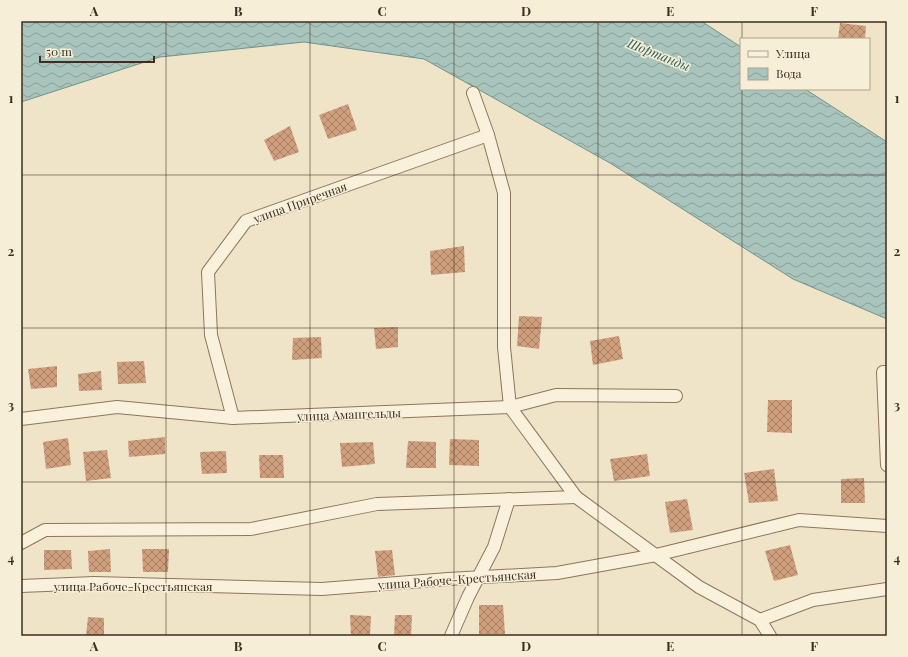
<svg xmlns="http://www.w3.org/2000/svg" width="908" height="657" font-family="'Playfair Display',serif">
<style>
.water{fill:url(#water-waves);stroke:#6f938a}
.building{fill:url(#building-cross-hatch)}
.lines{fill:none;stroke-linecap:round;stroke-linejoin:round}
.street-casing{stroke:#8d765c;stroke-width:14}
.street{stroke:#faf1dc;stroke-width:12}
.grid{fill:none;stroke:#3d2e20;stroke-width:1;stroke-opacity:0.55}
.labels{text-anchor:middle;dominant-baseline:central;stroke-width:3;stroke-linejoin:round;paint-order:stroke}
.street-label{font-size:12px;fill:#3d2e20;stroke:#f7eed8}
.water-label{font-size:13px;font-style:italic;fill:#2f5d5a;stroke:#f7eed8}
.neatline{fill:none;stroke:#3d2e20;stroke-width:1.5}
.grid-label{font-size:13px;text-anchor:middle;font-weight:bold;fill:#3d2e20}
</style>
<defs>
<pattern id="water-waves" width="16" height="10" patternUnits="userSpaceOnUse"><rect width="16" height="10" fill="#a9c4bc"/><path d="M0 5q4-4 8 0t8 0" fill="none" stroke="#8ba098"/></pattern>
<pattern id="building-cross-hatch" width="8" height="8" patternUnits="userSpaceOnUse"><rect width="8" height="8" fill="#cf9f7d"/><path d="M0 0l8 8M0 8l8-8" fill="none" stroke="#a98266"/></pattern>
</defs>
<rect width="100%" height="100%" fill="#f0e4c8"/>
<path class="water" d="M21 21H701L741 47V89H805L887 142V319L793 279 610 163 424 59 304 42 160 57 21 102Z"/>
<g class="building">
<path d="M840 23 866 26 865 39H838Z"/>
<path d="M348 104 357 130 328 139 319 115Z"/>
<path d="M290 126 299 152 274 161 264 140Z"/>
<path d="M464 246 465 272 431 275 430 251Z"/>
<path d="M519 316 542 317 539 349 517 346Z"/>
<path d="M398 327V347L376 349 374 328Z"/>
<path d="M619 336 623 359 593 365 590 341Z"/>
<path d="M321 337 322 358 292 360 293 338Z"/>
<path d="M144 361 146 383 118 384 117 362Z"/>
<path d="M57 366V387L31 389 28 369Z"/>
<path d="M101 371 102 390 79 391 78 374Z"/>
<path d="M768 400H792V433L767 432Z"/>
<path d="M165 437V454L129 457 128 441Z"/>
<path d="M68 438 71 465 46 469 43 442Z"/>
<path d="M450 439 479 440V466L449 465Z"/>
<path d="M408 441 436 442V468H406Z"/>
<path d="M373 442 375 464 342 467 340 443Z"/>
<path d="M107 450 111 478 86 481 83 452Z"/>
<path d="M226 451 227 473 202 474 200 452Z"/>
<path d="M647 454 650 476 614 481 610 459Z"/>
<path d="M259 455H283L284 478H260Z"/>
<path d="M774 469 778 501 749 503 744 473Z"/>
<path d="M864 478 865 503H841V479Z"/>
<path d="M687 499 693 530 670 533 665 502Z"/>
<path d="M790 545 798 575 774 581 765 551Z"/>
<path d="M110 549 111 572H89L88 551Z"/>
<path d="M142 549H169L168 572H143Z"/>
<path d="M44 550H71L72 569 44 570Z"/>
<path d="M392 550 395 575 378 577 375 551Z"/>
<path d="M479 605H503L505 634H479Z"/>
<path d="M350 615 371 616 370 636H351Z"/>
<path d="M395 615H412L411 636H394Z"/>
<path d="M88 617 104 618V636H86Z"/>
</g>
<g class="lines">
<defs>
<g id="street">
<path d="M473 93 488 135 504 193V347L510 407"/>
<path d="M887 372H883L887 465"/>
<path d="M510 407 576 497 699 587 760 620 770 636"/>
<path d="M233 418 211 335 208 272 246 221 488 135"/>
<path d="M21 419 117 407 233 418 510 407 556 395 676 396"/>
<path d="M21 543 45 530 251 529 377 504 576 497"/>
<path d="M21 586 94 583 322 589 448 579 557 573 656 555 799 520 887 526"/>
<path d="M760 620 813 600 887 589"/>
<path d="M451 636 468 597 494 547 509 499"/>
</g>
</defs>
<use href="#street" class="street-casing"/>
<use href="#street" class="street"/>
</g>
<path class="grid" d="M166 21V636M310 21V636M454 21V636M598 21V636M742 21V39M742 89V636M21 175H887M21 328H887M21 482H887"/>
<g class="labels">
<g class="street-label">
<text transform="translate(300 202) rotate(-20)">улица Приречная</text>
<text transform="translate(349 414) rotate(-2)">улица Амангельды</text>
<text transform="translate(457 579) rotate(-4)">улица Рабоче-Крестьянская</text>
<text x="133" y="586">улица Рабоче-Крестьянская</text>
</g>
<g class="water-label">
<text transform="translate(659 54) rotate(22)">Шортанды</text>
</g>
</g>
<rect width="908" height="657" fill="none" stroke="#f7eed8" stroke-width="44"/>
<rect x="740" y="38" width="130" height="52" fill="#f7eed8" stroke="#ada18e"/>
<rect x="748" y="51" width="20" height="6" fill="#faf1dc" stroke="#ada18e"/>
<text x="776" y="58" font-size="12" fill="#3d2e20">Улица</text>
<rect x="748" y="68" width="20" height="12" fill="url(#water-waves)" stroke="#ada18e"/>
<text x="776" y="78" font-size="12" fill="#3d2e20">Вода</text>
<path d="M40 56v6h114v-6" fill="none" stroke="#3d2e20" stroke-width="2"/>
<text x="46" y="56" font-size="12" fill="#3d2e20" stroke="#f7eed8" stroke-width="3" paint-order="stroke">50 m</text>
<rect x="22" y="22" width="864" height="613" class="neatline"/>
<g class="grid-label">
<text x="94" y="16">A</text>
<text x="238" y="16">B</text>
<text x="382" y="16">C</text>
<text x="526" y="16">D</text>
<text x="670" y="16">E</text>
<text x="814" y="16">F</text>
<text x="11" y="103">1</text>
<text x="897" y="103">1</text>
<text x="11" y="256">2</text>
<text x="897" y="256">2</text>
<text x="11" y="410">3</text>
<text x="897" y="410">3</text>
<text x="11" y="563">4</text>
<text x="897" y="563">4</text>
<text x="94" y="651">A</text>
<text x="238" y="651">B</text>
<text x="382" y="651">C</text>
<text x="526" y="651">D</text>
<text x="670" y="651">E</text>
<text x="814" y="651">F</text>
</g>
</svg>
